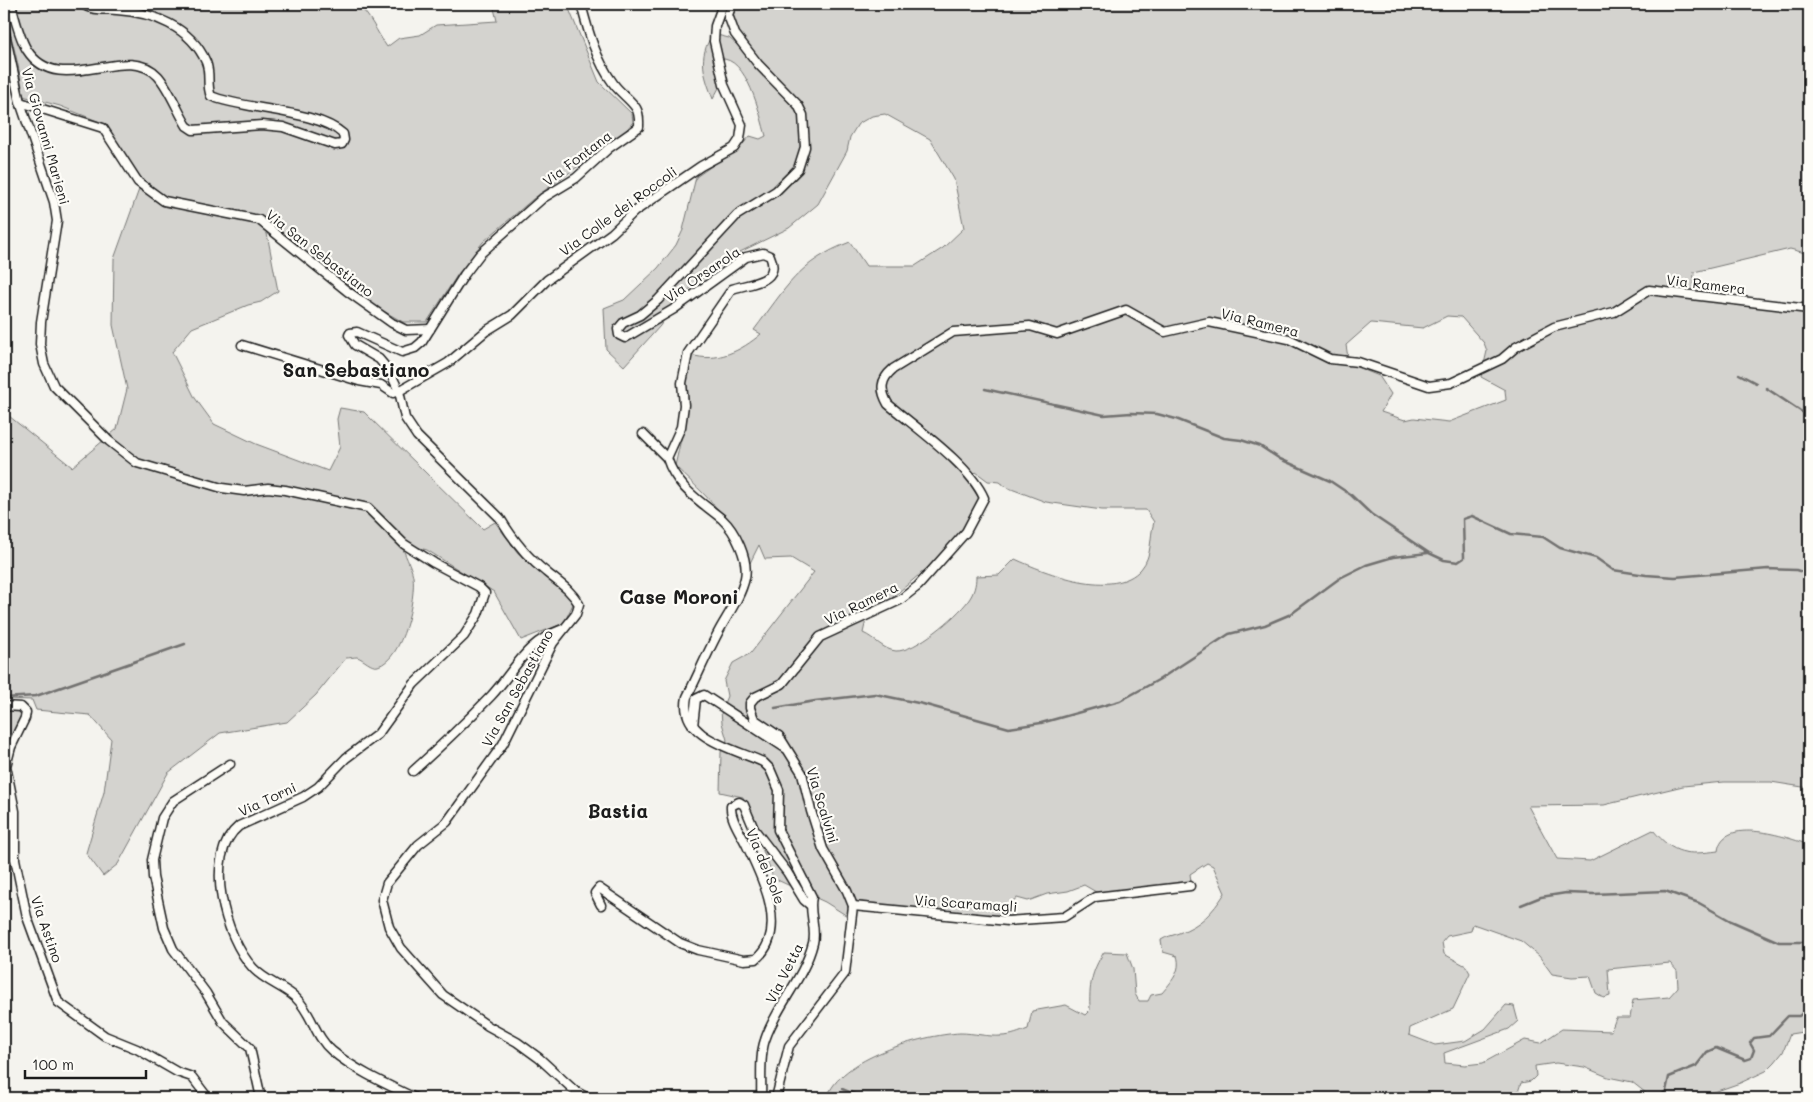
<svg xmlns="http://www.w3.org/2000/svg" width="1813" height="1102" font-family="Mali,sans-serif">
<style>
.green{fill:#d4d3cf;stroke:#787876;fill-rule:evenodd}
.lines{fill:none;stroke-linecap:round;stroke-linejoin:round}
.stream{stroke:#72716f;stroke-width:2.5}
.street-casing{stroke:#1c1c1c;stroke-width:11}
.street{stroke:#fdfcf7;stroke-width:8}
.labels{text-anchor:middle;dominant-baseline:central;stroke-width:4.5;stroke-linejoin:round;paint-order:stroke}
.street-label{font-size:14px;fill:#1c1c1c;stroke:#fdfcf7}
.district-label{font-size:19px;font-weight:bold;fill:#1c1c1c;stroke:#fdfcf7}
</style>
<rect width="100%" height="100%" fill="#f4f3ee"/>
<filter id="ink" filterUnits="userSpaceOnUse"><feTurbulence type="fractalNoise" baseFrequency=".02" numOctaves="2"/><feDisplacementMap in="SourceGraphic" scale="10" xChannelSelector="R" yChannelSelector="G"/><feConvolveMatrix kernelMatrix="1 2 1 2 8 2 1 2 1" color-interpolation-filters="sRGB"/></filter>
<g filter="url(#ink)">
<g class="green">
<path d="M6 4H357C371 16 376 31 387 47L399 38 420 35 436 25 497 21 493 4H567L599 82 632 114 633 122 624 133 533 199 483 242 458 274 427 322H403L380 309 340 283 264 218 278 291 261 302 248 305 192 328 172 352 195 398 214 424 256 444 328 471 340 447 337 419 340 408 364 412 483 529 495 522 518 553 568 596 573 604 564 623 521 640 494 592 427 550 401 543C404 554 411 565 413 576 416 598 403 659 378 666 371 668 364 659 357 657 354 657 349 658 346 658L316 695 287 722 220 733 168 773 118 864 103 876 86 853 104 792 111 739 90 715 36 710 32 700 4 699V412L72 467 117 429 127 389 113 325 114 259 142 181 105 124 60 106 23 96C20 66 11 38 4 9Z"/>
<path d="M735 4H1809V254L1790 249 1694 272 1693 291 1809 305V788L1771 782H1724L1683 786 1604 805 1528 806 1557 859 1590 861 1653 830C1674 855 1687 855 1718 851 1722 815 1788 837 1809 845V1031L1790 1034 1783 1052 1775 1062 1766 1071 1740 1083 1697 1098H1642L1646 1093 1632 1082 1608 1077 1584 1067 1556 1063 1535 1066 1536 1076 1531 1081 1521 1083 1518 1092 1528 1098H827C839 1058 922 1035 960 1033 974 1033 988 1037 1002 1036 1011 1036 1020 1032 1028 1029L1032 1011 1066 1005 1085 1015 1090 1010C1089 986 1091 972 1104 952L1127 953 1133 969 1135 994 1139 1001H1148L1151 995 1162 993C1171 982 1182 971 1177 956L1163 952 1161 940C1167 936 1172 936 1179 933 1201 925 1212 913 1225 893L1213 866 1207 863 1190 874 1191 881 1166 892 1143 894 1096 892 1084 885 1068 891 1047 894 1028 901 1017 898 1011 902V916L1003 918 869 907 863 902H855L852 919 825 902 773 878C766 850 747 825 743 797L720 792 721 752 727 740 722 723 721 711 727 696 724 681 733 663 751 653 814 572 791 558 765 559 759 545 750 563C736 522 705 495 675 466L688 408 685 359 691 355C717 363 741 351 761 334L754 330C786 288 798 262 850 242L866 266H915L943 248 964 228 954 179 930 139 885 114 872 116 858 124 850 137 847 151 818 204 789 228 740 252 694 285 676 301 660 326 624 366 606 349 604 308 624 300 658 268 676 245 683 230 696 177 743 144 750 136 760 139 766 136C760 115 747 56 720 59V86L713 99C704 75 697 57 713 34L729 38 742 49 730 18ZM1447 316 1461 317 1484 343 1487 351 1481 377 1505 390 1506 400 1449 422 1414 418 1405 420 1381 412 1391 394 1379 376 1349 364 1346 345 1371 323 1423 328ZM976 472 988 481 1000 482 1006 487 1046 502 1102 510H1146L1154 522C1149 538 1153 555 1141 569 1114 600 1046 573 1015 559L999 575 976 576C976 585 974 593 968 601 957 616 915 652 896 651 883 650 875 638 863 633L866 620 947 551 961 533 980 500 968 481ZM1473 924 1521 941 1539 956 1552 974 1572 977 1590 976 1596 993 1604 998 1610 996 1608 969 1670 963 1677 971 1678 987 1669 997 1633 1000 1630 1018H1616L1611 1031 1562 1029 1541 1043 1525 1040 1483 1063 1465 1065 1445 1063 1444 1053 1509 1029 1518 1021 1514 1006 1506 1005 1485 1029 1465 1041 1435 1045 1409 1035 1410 1028 1453 1009 1470 973 1466 966 1444 954 1442 942 1447 936 1471 931Z"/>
<path d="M4 709 21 710 23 713 4 772Z"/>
<path d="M4 774 10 802 12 868 4 870Z"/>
</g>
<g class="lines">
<g class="stream">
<path d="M1739 374 1756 383"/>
<path d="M1766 388 1802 412"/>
<path d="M985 389 1104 415 1131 413 1157 414 1176 419 1224 438 1241 440 1260 446 1280 459 1330 481 1351 495 1371 514 1429 553 1444 560 1458 562 1464 558 1463 519 1472 516 1511 534 1543 537 1560 548 1596 558 1613 570 1646 575 1675 577 1768 569 1796 570 1809 574"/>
<path d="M4 698 36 696 185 644"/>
<path d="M775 708 815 701 875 694 923 704 1009 728 1041 723 1120 701 1160 679 1229 634 1265 625 1291 614 1340 578 1366 565 1393 557 1428 553"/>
<path d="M1521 905 1541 897 1566 893 1594 894 1665 891 1699 903 1731 921 1779 942H1803L1809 945"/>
<path d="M842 1089 864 1098"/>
<path d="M1658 1098 1666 1091 1669 1077 1696 1066 1707 1052 1716 1048 1745 1060 1751 1058 1754 1050 1750 1043 1754 1038 1769 1036 1788 1016H1799L1809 1008"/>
</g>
<defs>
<g id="street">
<path d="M11 4C15 19 19 37 27 50 59 100 126 41 158 76 169 88 178 112 187 126L193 130 262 125 283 127 335 145 342 144 344 140 343 134C318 110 244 110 211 96 206 85 211 74 206 62 191 27 152 12 117 10 107 9 91 11 83 4"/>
<path d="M581 4C588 31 596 60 613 83 619 92 630 99 636 108 640 115 639 120 639 127L609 148 576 178 543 198 480 254 464 275 422 342 415 348 402 352 357 332 350 333 349 335 355 345 379 359 390 372 399 391 405 418 417 436 500 518C512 538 528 558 546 572 559 583 570 589 579 604L576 614 553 643 503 744 447 822 418 845 387 883 382 900 389 927 401 948 443 995 488 1026 517 1042 539 1058 575 1091 588 1098"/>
<path d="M732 4 728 15 735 34 758 64 798 105 803 115 805 147 798 169 776 191 737 215 658 300 640 315 623 323 618 329 619 335 625 338 674 309 746 257 763 253 770 256C782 283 749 283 732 289L688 353 682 383 684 405 681 427 667 458C676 487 700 501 722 519 735 531 749 559 745 578 741 596 729 613 720 629 708 651 698 675 687 697 678 738 735 749 763 762L770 769 779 790 778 830 812 897C808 912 817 928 813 943 804 979 776 1006 765 1040 759 1057 762 1080 761 1098"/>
<path d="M4 29 20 102 54 202 57 221 41 322 40 344 44 364 54 386 109 441 137 463 222 488 244 491 268 488 285 490 368 508 404 544 434 563 479 587 485 593 478 614 464 636 414 684 378 734 346 758 318 787 303 797 239 826C202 856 225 938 253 968 265 981 284 987 296 998 312 1013 315 1037 332 1051 356 1071 388 1085 415 1098"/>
<path d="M4 61 12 74"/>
<path d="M20 102 103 128 138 182 164 201 259 220 347 291 392 323 406 330 430 329"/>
<path d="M242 345 359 381 381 385 393 393 399 391 448 363 486 331 512 315 547 280 612 233 634 212 701 166 734 148 740 139 742 125 724 85 714 41 715 26 723 4"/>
<path d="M643 434 667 458"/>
<path d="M4 706 21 707 26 712 25 718 11 747 6 766 15 811V859L27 917 58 1002 105 1036 137 1049 177 1072 192 1077 208 1098"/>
<path d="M693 726 696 699 704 695 785 748"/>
<path d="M230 764 173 801 162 818 152 860 153 877 164 928 173 949 206 993 223 1022 250 1048 261 1098"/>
<path d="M413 771C440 747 466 722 491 696 518 667 523 644 563 629"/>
<path d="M601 905 595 893 599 888 680 943 698 950 744 960 756 959C790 930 761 875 745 842 740 832 730 818 731 806L739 802 744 805 754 829 787 872 804 900 810 905"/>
<path d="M853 906 1008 921 1064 917 1095 897 1190 886"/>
<path d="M776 1098 789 1046 845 973 853 906 847 891 823 849 811 811 802 773 779 736 754 719 750 708V703L755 697 782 684 820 637 900 600 918 586 966 532 984 498C970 465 916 428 888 404 880 390 880 380 893 369L953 332 1030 326 1057 334 1126 310 1165 332 1209 322 1289 339 1330 359 1358 362 1429 386 1451 383 1502 359 1516 347 1554 327 1614 312 1649 290 1809 309"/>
</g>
</defs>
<use href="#street" class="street-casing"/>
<use href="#street" class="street"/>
</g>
</g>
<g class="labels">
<g class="street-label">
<text transform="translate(46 136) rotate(74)">Via Giovanni Marieni</text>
<text transform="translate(577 158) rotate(-37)">Via Fontana</text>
<text transform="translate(618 211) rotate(-36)">Via Colle dei Roccoli</text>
<text transform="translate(320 253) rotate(38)">Via San Sebastiano</text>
<text transform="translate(702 274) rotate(-34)">Via Orsarola</text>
<text transform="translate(1706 284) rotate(7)">Via Ramera</text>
<text transform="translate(1260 322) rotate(14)">Via Ramera</text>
<text transform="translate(861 603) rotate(-26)">Via Ramera</text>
<text transform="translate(517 688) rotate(-61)">Via San Sebastiano</text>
<text transform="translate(267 799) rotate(-25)">Via Torni</text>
<text transform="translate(823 805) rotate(73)">Via Scalvini</text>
<text transform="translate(766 866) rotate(68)">Via del Sole</text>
<text transform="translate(966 903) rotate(4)">Via Scaramagli</text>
<text transform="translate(47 929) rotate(71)">Via Astino</text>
<text transform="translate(784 973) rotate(-63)">Via Vetta</text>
</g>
<g class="district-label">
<text x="356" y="369">San Sebastiano</text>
<text x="679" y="596">Case Moroni</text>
<text x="618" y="810">Bastia</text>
</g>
</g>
<rect width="1813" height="1102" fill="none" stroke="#fdfcf7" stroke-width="20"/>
<rect x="10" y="10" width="1793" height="1082" fill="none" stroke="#1c1c1c" stroke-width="2" filter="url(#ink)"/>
<path d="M25 1070v8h121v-8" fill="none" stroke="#1c1c1c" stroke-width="2.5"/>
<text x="32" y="1070" font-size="15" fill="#1c1c1c" stroke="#fdfcf7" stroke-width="4" paint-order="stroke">100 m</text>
</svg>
